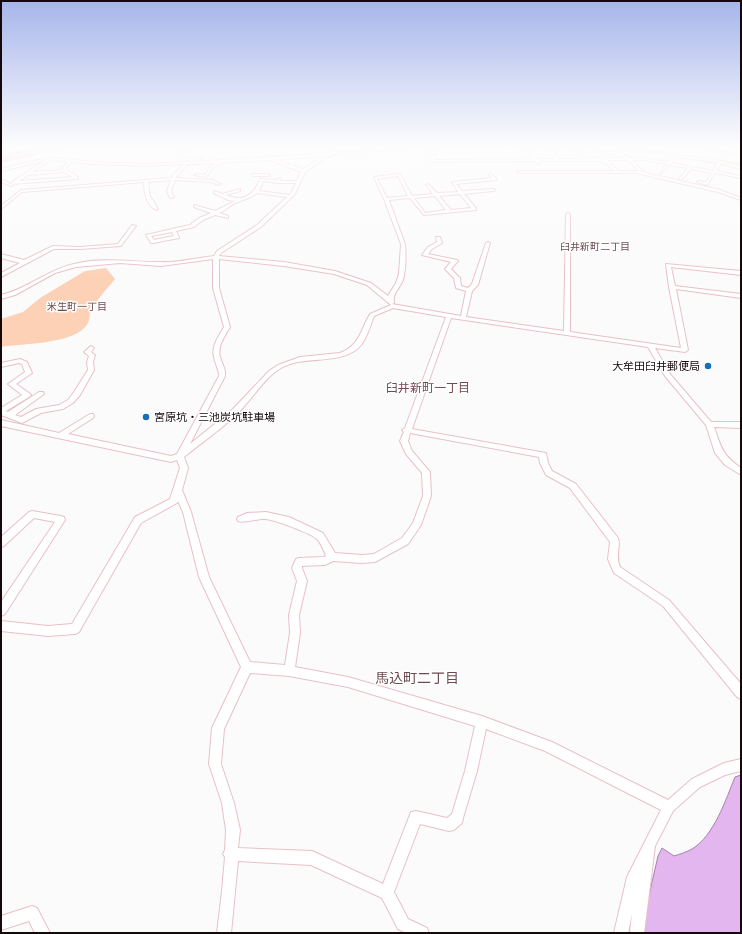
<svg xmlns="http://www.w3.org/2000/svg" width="742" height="934" font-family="Quicksand,'Noto Sans JP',sans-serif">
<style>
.green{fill:#fdd1b6}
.water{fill:#e4b6ef;stroke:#a682ab}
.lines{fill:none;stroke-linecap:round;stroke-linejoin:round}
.stream{stroke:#a682ab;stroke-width:1.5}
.river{fill:#e4b6ef;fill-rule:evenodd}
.minor-casing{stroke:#e8c0c7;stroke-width:2}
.primary-casing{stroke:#dad7d8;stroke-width:1}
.minor{fill:#fff;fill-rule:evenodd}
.primary{fill:#f7d3cd;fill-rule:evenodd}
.poi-dot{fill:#1470bd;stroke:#fff;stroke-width:1.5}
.labels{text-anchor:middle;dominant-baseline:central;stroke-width:3;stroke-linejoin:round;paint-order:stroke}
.far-neighbourhood-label{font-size:10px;fill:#6d4b51;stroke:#fff}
.poi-label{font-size:11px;fill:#15080b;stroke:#fff;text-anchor:end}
.neighbourhood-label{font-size:12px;fill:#6d4b51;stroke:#fff}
.near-neighbourhood-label{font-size:14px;fill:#6d4b51;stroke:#fff}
</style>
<rect width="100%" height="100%" fill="#fbfbfb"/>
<g class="green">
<path d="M682 154 741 163V169L685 158Z"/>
<path d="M106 268 115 279C107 289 97 299 91 311 89 315 90 320 88 323 76 345 23 343 1 347V319L23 312 40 298 85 271Z"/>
</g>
<path class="water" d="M741 775V933H644L642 926 658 856 662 848 674 856C680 854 687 852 692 849 714 836 726 799 735 777Z"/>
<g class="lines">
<path class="stream" d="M1 156 38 149"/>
<path class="river" d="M47 147H57L37 153 36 155 1 163V159L34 152 35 150Z"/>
<defs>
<g id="minor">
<path d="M183 147H187L184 151 185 153 203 158 201 159 182 155 180 151Z"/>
<path d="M413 147H424L332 155 320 161 305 172 295 194 261 227 221 253 219 256 284 262 335 271 371 283 388 296 396 283 399 274 401 244 384 199 374 177 400 174 412 196 433 194 426 185 428 184 437 193 458 192 452 182 492 178 489 175 491 174 496 178V180L456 184 462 191 494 189 495 190 493 191 464 194 476 208V210L424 215 410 198 389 200 405 244C406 256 406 268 403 280 400 288 392 294 394 303L392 304 461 316 466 291 456 288 454 278 445 269 451 262 422 255 428 247 437 242 436 237H440L442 243 432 249 428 254 457 260 458 261 451 269 460 278 461 286 468 288 472 284 486 243 488 242 490 243 478 285 472 291 466 317 564 331 566 214 568 213 570 214V332L681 348 669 287 666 264 741 271V275L671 267 675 286 741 294V298L676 289 688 350 685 352 655 348 670 374 711 422H741V428L714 427C721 447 722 455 741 468V475L725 465 715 453 706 425 665 376 648 347 451 318 412 429 546 453 548 463 552 471 576 484 618 538C621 547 615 555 620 567L669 600 741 684V699L737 697 663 606 614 573 608 559 610 542 570 488 546 475 540 463 539 457 410 433 408 441 412 451 430 472 431 496 421 525 408 544 375 562 362 563 333 561 325 565 302 566V568L307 581 299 615 300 633 295 667 348 677 482 716 552 742 668 800 692 779 724 763 741 759V771L725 775 700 787 673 811 655 846 644 933H630L632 914 628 933H614L627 877 661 810 545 751 486 729 477 771 463 818 462 823 454 830 449 831 420 824 394 892 408 919 427 928 429 933H406L398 929 382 898 311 865 238 861 231 933H217L222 891 225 857 223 854 225 850 226 830 222 803 209 764 212 728 241 667 199 577 183 512 178 501 177 503 141 523 79 632 75 634 48 636 1 631V621L48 626 72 624 135 517 170 499 180 468 177 460 171 462 1 426V420L59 433 90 414H93L94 416 93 418 68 434 171 456 177 454 219 376C219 369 215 364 214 357 211 346 219 336 224 327L213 288V259L161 266 120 263 76 267 55 273 15 295 1 299V295C27 289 47 270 74 264 102 257 131 262 159 262 177 263 197 258 214 256L217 251 257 225 287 197 257 193C249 200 239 200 230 206 226 209 224 211 219 213L228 216V218L215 215 203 220 194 227 176 231 179 237V238L153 243H151L146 235 190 225 199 218 211 213 194 207V205L215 211 235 201 228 200 214 193V191L222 194 240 189V191L226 195C243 203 254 195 260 179L277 180 279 178 281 179 280 181H297L301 172 271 160 221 163 213 168 206 177 194 175 196 174 205 175 211 166 216 163 188 164 175 178 212 180 221 184 219 185 211 182 175 180 171 191 174 197 172 198H170L167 191 171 180 148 182 150 196 158 209 156 210C146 204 144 193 144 182L22 192 1 209V206L21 190 171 178 184 164C146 166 110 166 73 162L69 164 66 168 67 170 78 177V179L12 184 13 185 11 186 1 182V179L11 184 12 182 44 161 1 171V169L38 160 54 158 105 163 150 164 186 162 188 161 190 162 331 153 336 151 337 153ZM325 156 303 169 277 160ZM54 160 68 162 62 168 63 170 32 172 49 161ZM64 172 73 177 19 181 28 175ZM398 176 408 196 387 198 377 179ZM263 181 278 183H296L290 195 259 191ZM460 194 471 208 451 210 439 196ZM435 196 446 210 425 213 414 198ZM172 232 174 236 154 240 151 236ZM219 259 284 266 334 274 367 285 391 305 370 314C360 331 360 345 340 353L300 357 278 365 269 371 233 409 190 444 225 376C226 369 222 364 220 357 217 346 225 336 230 327L219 288ZM393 308 446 317 405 428 402 430 404 432 400 441 406 454 422 473 423 496 413 523 402 538 374 554 362 555 335 553 323 533 289 517 266 512 247 513 238 517 237 519 238 521C244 524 258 518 265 519 274 519 312 534 317 539 321 543 324 551 326 556L324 557 299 558 296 559 292 568 297 581 289 615 290 633 285 665 250 662 209 577 191 512 182 490 188 468 184 457C202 442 222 429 239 412 253 398 264 378 281 368 305 354 344 367 362 344 367 336 371 325 374 316ZM250 673 289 676 348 687 475 726 465 771 452 814 447 818 416 811 411 812 383 884 312 851 238 848 240 830 234 803 221 764 224 729Z"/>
<path d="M427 147H431L435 160 533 159 525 147H529L537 159H555L547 147H551L559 159H577L568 147H572L581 158H601L590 147H594L598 151 618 152 629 158H645L667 162 674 155 718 160 741 167V169L721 163 717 171 741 176V178L715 173 707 185 697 182 699 181 706 182 712 173 691 169 681 180 679 179 688 168 669 165 659 176 720 190 741 198V200L718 192 636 173H519L517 172 519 171H614L603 161H539L540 163 538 164 535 161 434 162 432 161ZM600 153 618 154 625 158H605ZM675 157 718 162 713 171 671 163ZM608 160H628L639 171H618ZM632 160H645L666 164 658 176 642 172V170Z"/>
<path d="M615 147H620L632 150 662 152 660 153 632 152Z"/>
<path d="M696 147H701L741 155V157Z"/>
<path d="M253 174H268L270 175 268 176H252Z"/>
<path d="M132 225 136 226 121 246 80 249H54L1 277V273L20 263 1 258V254L24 260 53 246 80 247 118 244Z"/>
<path d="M91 346 94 348 91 352 95 355 93 362 94 370 80 395 73 403 63 409 41 413 22 423 1 415V408L22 395 8 384 25 372 22 364 19 363 1 367V363L20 359 27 362 32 373 16 384 29 393 31 395 29 397 6 411 8 412 39 392H43L44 394 15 415 21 417 36 409 59 405 68 400 74 392 88 370 87 362 89 356 84 352Z"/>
<path d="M32 511 61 516 64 517 65 520 5 614 1 616V602L55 522 34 518 4 546 1 547V537L29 512Z"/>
<path d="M32 906 37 908 50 933H35L29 921 1 930V916Z"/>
</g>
<path id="primary" d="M60 147H71L1 160V156Z"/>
</defs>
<use href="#minor" class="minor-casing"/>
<use href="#primary" class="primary-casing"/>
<use href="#minor" class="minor"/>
<use href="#primary" class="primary"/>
</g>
<linearGradient id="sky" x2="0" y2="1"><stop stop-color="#a6b5eb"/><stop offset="0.53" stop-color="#fdfdfd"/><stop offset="1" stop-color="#fdfdfd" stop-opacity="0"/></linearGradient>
<rect width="742" height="277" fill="url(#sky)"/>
<g class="poi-dot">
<circle cx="708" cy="366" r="4"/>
<circle cx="146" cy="417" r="4"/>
</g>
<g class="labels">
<g class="far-neighbourhood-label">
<text x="595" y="246">臼井新町二丁目</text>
<text x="77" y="306">米生町一丁目</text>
</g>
<g class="poi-label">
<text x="700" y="366">大牟田臼井郵便局</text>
<text x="154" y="417" text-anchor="start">宮原坑・三池炭坑駐車場</text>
</g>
<g class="neighbourhood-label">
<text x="428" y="387">臼井新町一丁目</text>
</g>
<g class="near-neighbourhood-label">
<text x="417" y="678">馬込町二丁目</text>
</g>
</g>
<rect width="742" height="934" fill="none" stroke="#15080b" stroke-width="4"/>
</svg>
